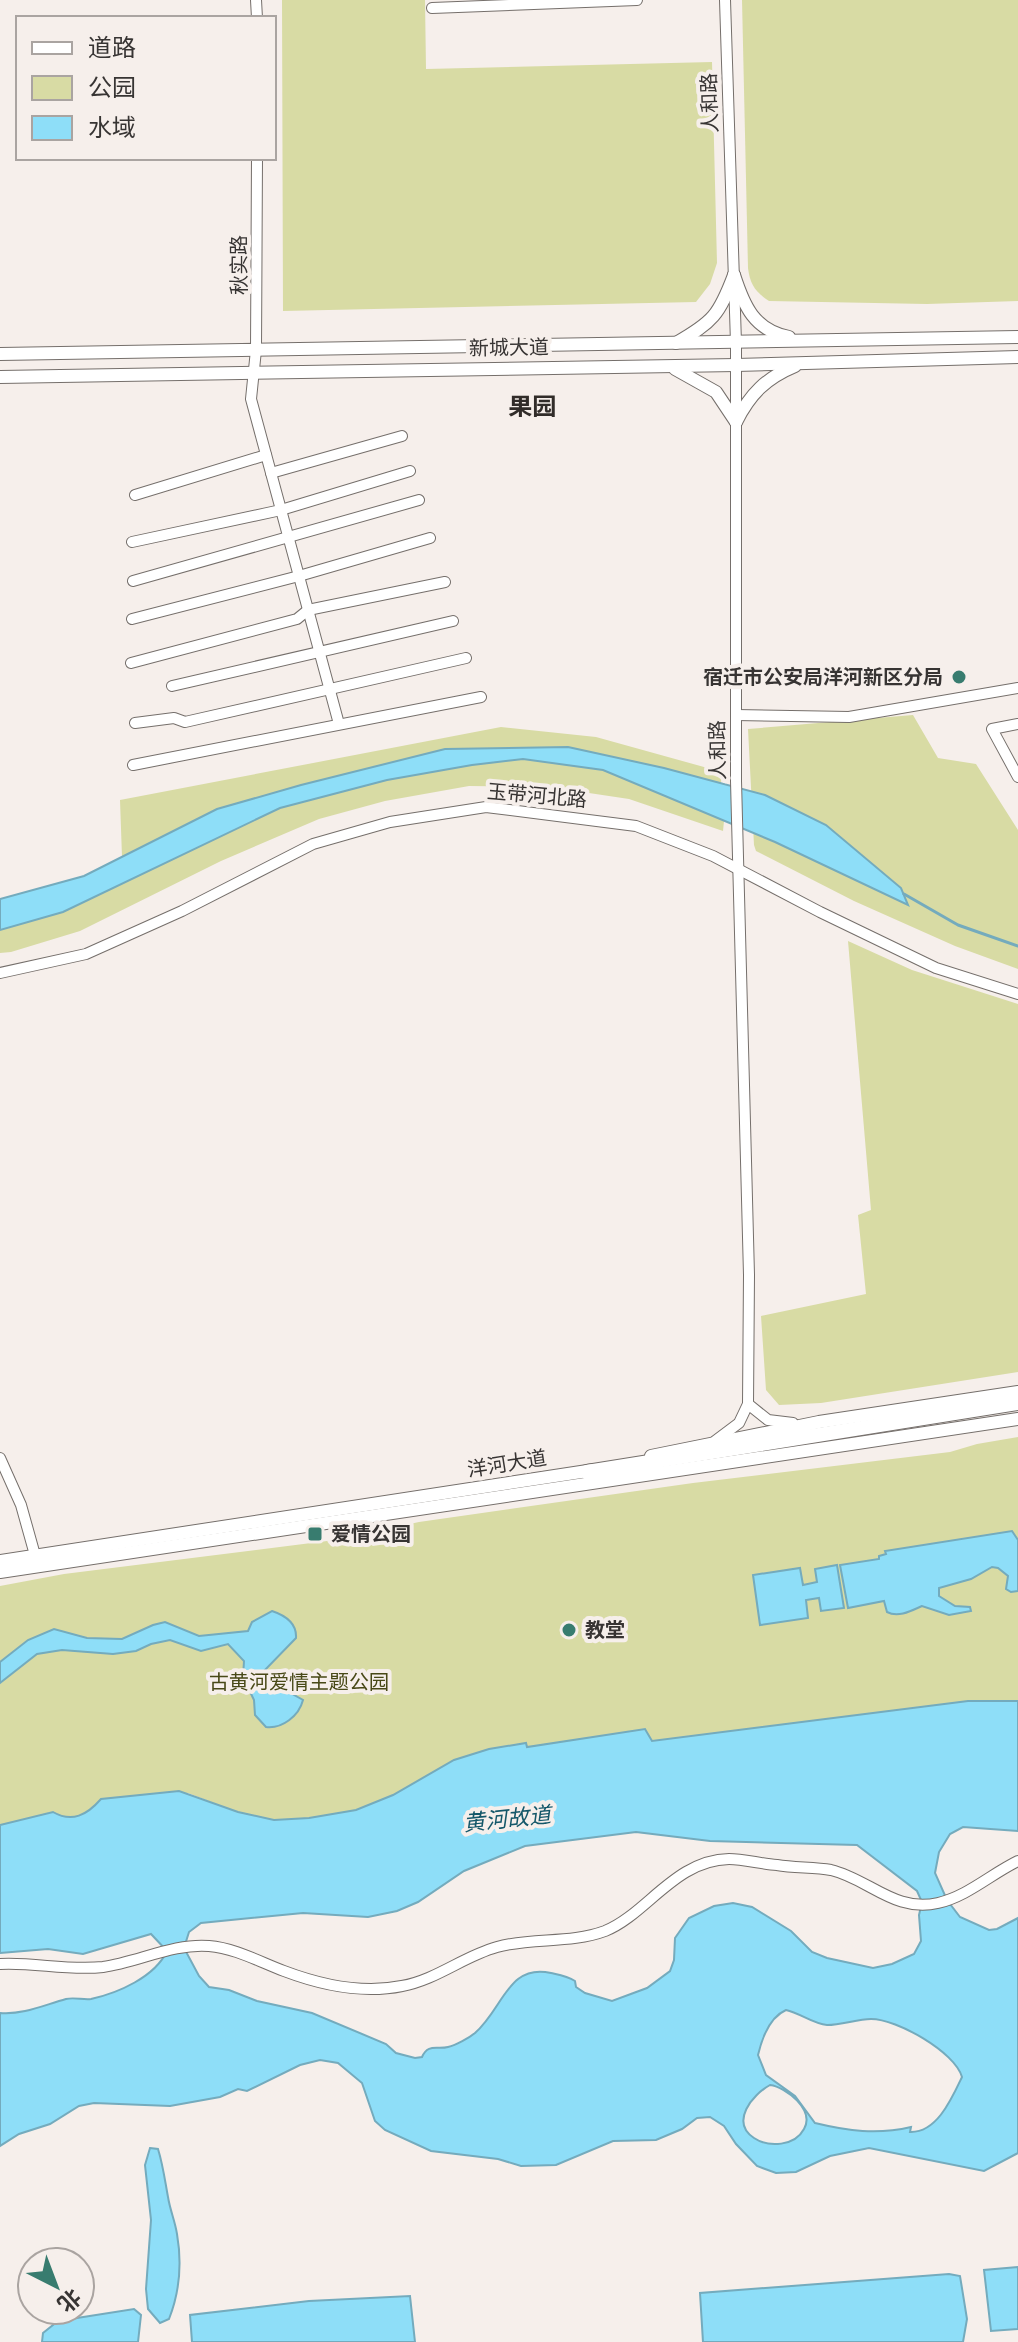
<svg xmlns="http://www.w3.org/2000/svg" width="1018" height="2342" font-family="Signika,'Noto Sans SC',sans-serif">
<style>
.green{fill:#d8dba4}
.water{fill:#8edef8;stroke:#74abbd;stroke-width:2;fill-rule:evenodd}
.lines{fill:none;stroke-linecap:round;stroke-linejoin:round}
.stream{stroke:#74abbd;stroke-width:3}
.minor-casing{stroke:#756f6b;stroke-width:12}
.major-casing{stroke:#756f6b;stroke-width:14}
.highway-casing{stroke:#756f6b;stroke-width:16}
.minor{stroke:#fff;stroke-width:10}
.major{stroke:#fff;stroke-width:12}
.highway{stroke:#fff;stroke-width:14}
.poi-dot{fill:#387c6f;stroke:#f6efeb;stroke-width:3}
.labels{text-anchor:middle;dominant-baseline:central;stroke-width:8;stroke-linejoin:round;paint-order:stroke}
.street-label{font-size:20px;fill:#373433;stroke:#f6efeb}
.poi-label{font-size:20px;font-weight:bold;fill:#373433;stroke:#f6efeb;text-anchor:start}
.park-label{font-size:20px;fill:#484917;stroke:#f6efeb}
.water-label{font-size:22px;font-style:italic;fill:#145769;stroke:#f6efeb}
.quarter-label{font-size:24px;font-weight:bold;fill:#312c29;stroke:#f6efeb}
</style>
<rect width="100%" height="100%" fill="#f6efeb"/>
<g class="green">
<path d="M282 0H425L426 69 712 62 717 263 710 284 696 302 283 311Z"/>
<path d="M742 0H1018V301L927 304 769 301C755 292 750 284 748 268Z"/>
<path d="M913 715 938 758 976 764 1018 830V969L955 946 854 901 756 851 754 845 748 729Z"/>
<path d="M501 727 596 737 722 772 721 783 568 747 217 809 122 857 120 800Z"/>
<path d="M523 759 603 770 724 821 723 831 629 799 549 787 469 786 385 801 319 819 221 861 80 931 11 952 0 953V930L63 912 280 808 387 780 472 765Z"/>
<path d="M848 941 912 970 1018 1004V1372L821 1403 779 1405 766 1390 761 1316 866 1294 858 1215 871 1210Z"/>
<path d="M1018 1437V1701H968L652 1741 645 1729 527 1747 526 1743 454 1760 393 1795 356 1810 309 1818 274 1820 237 1812 188 1793 101 1799C87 1815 72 1823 52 1812L0 1825V1586L64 1574 335 1540 419 1522 693 1483 950 1452 977 1444Z"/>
</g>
<g class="water">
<path d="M568 747 664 768 765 795 826 825 901 888 908 905 775 842 603 770 523 759 472 765 387 780 280 808 63 912 0 930V899L84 876 217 809 301 785 445 749Z"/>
<path d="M1012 1531 1018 1540V1591L1011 1592 1006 1589 1008 1576 998 1568 992 1567 971 1579 939 1588V1596L955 1606 970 1607 971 1611 949 1615 922 1606C911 1611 898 1618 887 1612L884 1601 848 1608 840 1565 879 1559V1556L886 1554 885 1551Z"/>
<path d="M837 1565 844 1608 821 1611 819 1598 806 1600 808 1618 760 1625 753 1575 800 1568 803 1585 817 1582 815 1569Z"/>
<path d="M272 1611C284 1615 297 1623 296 1638L261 1674 263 1682 285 1690 303 1700C299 1716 282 1729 266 1727L255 1715 254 1700 243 1677 244 1661 228 1644 201 1651 170 1640 151 1644 136 1651 113 1654 62 1650 37 1654 0 1683V1662L28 1640 54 1629 87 1638 122 1639 153 1625 165 1622 199 1636 248 1631 252 1622Z"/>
<path d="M968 1701H1018V1831L963 1827 950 1834 939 1852 935 1873 947 1900 960 1917 989 1930 997 1929 1018 1918V2153L984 2171 869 2148 830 2156 796 2172 776 2173 757 2166 736 2144 724 2126 710 2117 697 2118 682 2129 656 2140 613 2141 556 2165 521 2166 498 2159 431 2151 385 2130 375 2121 362 2083 338 2063 320 2060 300 2065 247 2091 238 2089 220 2097 170 2106 94 2103 79 2106 50 2124 19 2134 0 2146V2013C23 2015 44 2005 66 1999 74 1997 83 2000 91 1999 118 1993 155 1977 167 1951L151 1934 83 1954 48 1949 0 1953V1825L53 1812C72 1823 87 1815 101 1799L179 1791 238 1812 274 1820 309 1818 356 1810 393 1795 454 1760 489 1749 526 1743 527 1747 645 1729 652 1741ZM636 1832 710 1841 857 1845 917 1891 922 1902 919 1915 921 1941 914 1954 892 1964 873 1968 827 1958 812 1952 791 1931 752 1907 733 1903 714 1906 689 1918 675 1938 674 1960 670 1971 647 1988 612 2001 585 1993 576 1987 575 1981C567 1976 560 1975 551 1973 508 1963 503 2009 475 2033 469 2038 456 2045 448 2047 437 2050 428 2043 422 2057L415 2058 396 2053 386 2044 312 2013 257 2001 229 1990 209 1987 199 1976 184 1948 189 1932 201 1923 303 1913 368 1917 397 1911 418 1902 464 1871 525 1846ZM786 2010C800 2013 813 2024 827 2025 842 2025 857 2019 871 2019 897 2019 955 2052 962 2077 952 2098 937 2133 910 2132L911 2127C877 2135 848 2131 815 2123L795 2096 766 2075 758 2055C762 2038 770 2017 786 2010ZM770 2085C786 2087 815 2110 804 2129 795 2146 769 2148 754 2138 730 2122 752 2095 770 2085Z"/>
<path d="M150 2148 158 2149C163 2165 165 2181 168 2197 170 2210 175 2221 177 2234 182 2263 180 2291 169 2319L160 2323 148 2309 146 2289 151 2220 145 2165Z"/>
<path d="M1018 2267V2329L991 2331 984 2270Z"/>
<path d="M949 2274 960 2276 967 2319 963 2342H703L700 2293Z"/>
<path d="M410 2296 415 2342H192L190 2315 309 2301Z"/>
<path d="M134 2309 141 2315 138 2342H42L43 2333 58 2321Z"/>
</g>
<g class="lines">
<path class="stream" d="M904 894 958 925 1018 946"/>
<defs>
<g id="minor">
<path d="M256 0 257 18"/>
<path d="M725 0 736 343V781L749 1275 748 1404"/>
<path d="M432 8 637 0"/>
<path d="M257 158 256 350 251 399 339 724"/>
<path d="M271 473 402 436"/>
<path d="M135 495 266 455"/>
<path d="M132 542 281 510 410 471"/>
<path d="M133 581 419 500"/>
<path d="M132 619 299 576 430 538"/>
<path d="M131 663 297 619 308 610 445 582"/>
<path d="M172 686 453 621"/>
<path d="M736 715 849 717 1018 688"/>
<path d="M135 723 174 718 185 722 466 658"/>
<path d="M1018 724 992 729 1018 777"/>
<path d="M133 765 481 697"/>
<path d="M0 973 86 954 182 911 313 844 390 822 486 807 636 826 713 856 820 912 936 968 1018 994"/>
<path d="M715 1441 739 1423 748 1404 768 1420 793 1423"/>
<path d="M0 1458 21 1505 35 1555"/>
<path d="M0 1964C34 1962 68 1971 103 1967 138 1962 174 1943 209 1946 235 1948 260 1962 284 1971 321 1985 363 1994 402 1986 436 1980 464 1956 497 1947 532 1937 570 1944 605 1931 647 1914 675 1860 729 1859 744 1859 761 1864 777 1865 794 1868 814 1867 831 1870 869 1879 895 1913 938 1903 968 1896 991 1874 1018 1861"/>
</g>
<g id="major">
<path d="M734 275C744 306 754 330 789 337"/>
<path d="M676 343C713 322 719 315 734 275"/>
<path d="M0 354 1018 337"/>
<path d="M675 369 716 392 736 422"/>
<path d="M0 377 736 365 1018 357"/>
<path d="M736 422C750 394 766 378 795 366"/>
<path d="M651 1456 819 1422 1018 1392"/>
<path d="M0 1561 594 1470"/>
<path d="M0 1572 1018 1419"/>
</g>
<path id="highway" d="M587 1472 1018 1403"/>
</defs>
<use href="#minor" class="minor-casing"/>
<use href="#major" class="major-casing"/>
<use href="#highway" class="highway-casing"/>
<use href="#minor" class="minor"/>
<use href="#major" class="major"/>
<use href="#highway" class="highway"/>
</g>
<g class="poi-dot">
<circle cx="959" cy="677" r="8"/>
<rect x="307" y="1526" width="16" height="16" rx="4"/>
<circle cx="569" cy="1630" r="8"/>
</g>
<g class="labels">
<g class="street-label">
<text transform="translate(710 103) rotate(-92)">人和路</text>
<text transform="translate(239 265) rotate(-90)">秋实路</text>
<text transform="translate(509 348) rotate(-1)">新城大道</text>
<text transform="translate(718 750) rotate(-91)">人和路</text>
<text transform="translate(537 796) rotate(5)">玉带河北路</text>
<text transform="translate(507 1464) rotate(-9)">洋河大道</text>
</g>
<g class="poi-label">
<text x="943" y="677" text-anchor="end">宿迁市公安局洋河新区分局</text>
<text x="331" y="1534">爱情公园</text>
<text x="585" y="1630">教堂</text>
</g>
<g class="park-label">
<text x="299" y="1682">古黄河爱情主题公园</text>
</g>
<g class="water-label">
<text transform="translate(507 1819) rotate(-6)">黄河故道</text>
</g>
<g class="quarter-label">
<text x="532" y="407">果园</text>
</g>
</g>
<rect x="16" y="16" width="260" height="144" fill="#f6efeb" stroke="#aaa4a1" stroke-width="2"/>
<rect x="32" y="42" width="40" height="12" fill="#ffffff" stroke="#aaa4a1" stroke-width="2"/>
<text x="88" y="56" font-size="24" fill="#373433">道路</text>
<rect x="32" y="76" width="40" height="24" fill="#d8dba4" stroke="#aaa4a1" stroke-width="2"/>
<text x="88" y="96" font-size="24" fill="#373433">公园</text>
<rect x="32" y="116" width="40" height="24" fill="#8edef8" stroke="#aaa4a1" stroke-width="2"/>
<text x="88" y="136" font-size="24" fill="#373433">水域</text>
<g transform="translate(56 2286) rotate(138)"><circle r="38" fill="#f6efeb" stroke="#aaa4a1" stroke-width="2"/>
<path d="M0-6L14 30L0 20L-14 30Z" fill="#387c6f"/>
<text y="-12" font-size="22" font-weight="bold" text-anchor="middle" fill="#373433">北</text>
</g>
</svg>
